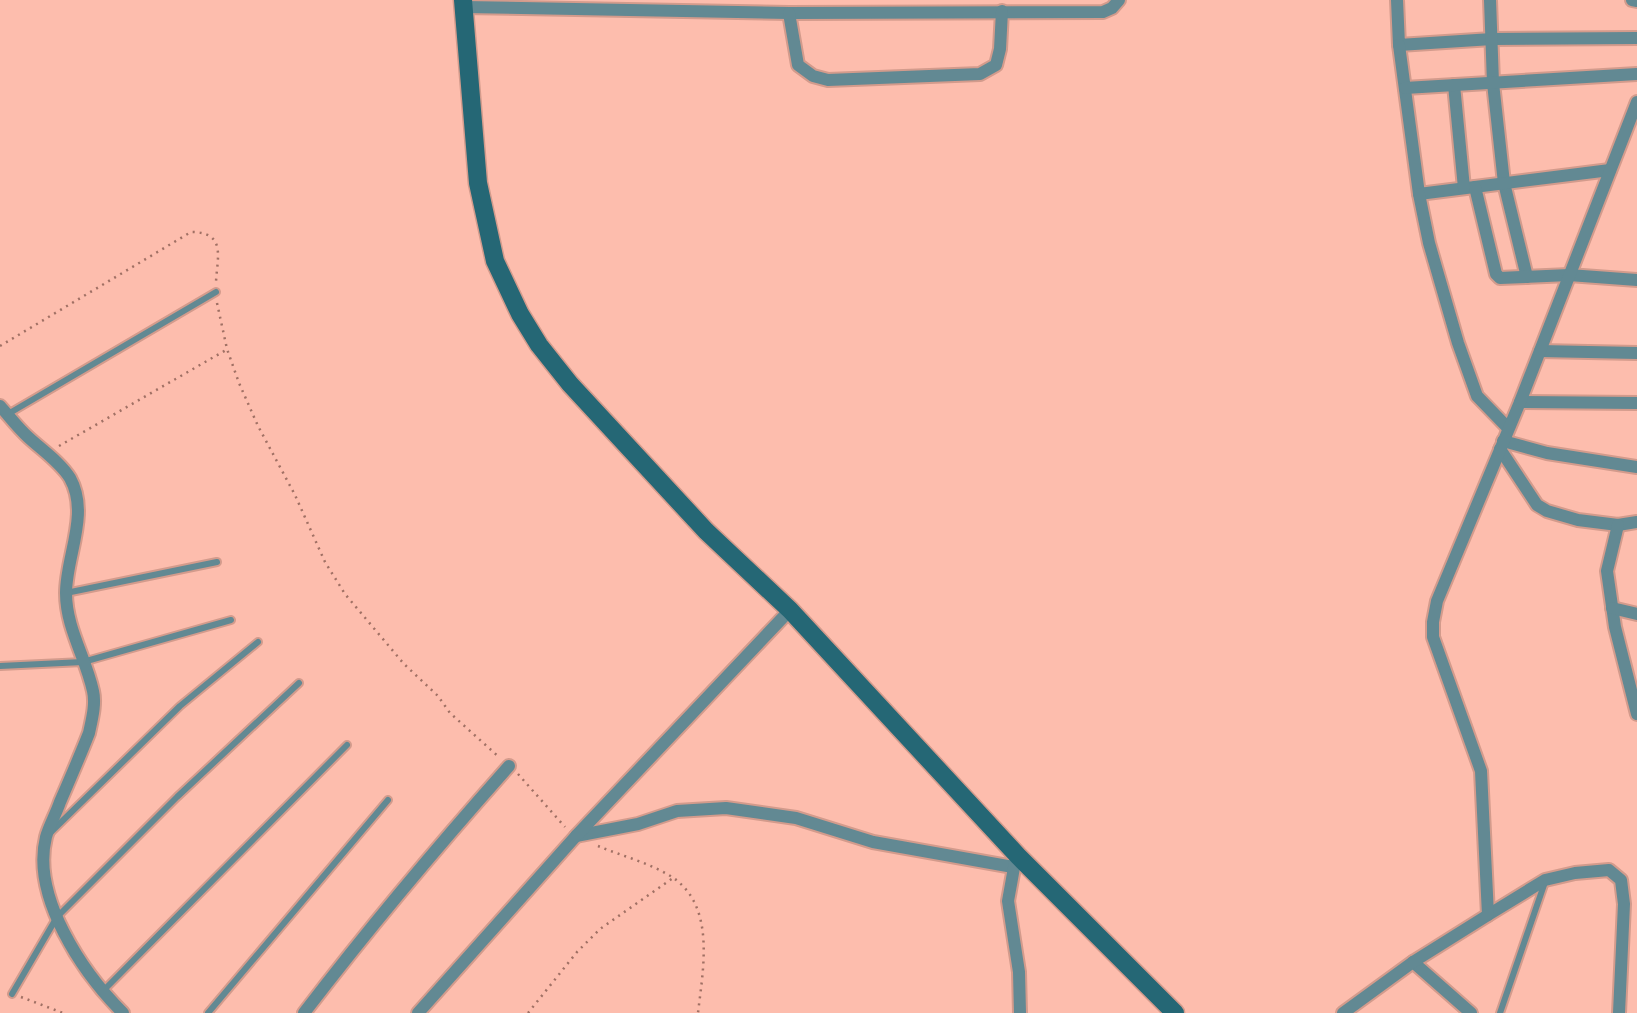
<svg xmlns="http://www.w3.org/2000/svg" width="1637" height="1013" font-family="'Titillium Web',sans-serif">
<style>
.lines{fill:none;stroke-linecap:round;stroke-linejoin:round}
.lane-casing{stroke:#d39b8c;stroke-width:10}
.street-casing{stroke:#d39b8c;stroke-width:16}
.secondary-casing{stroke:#d39b8c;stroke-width:21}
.path{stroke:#a07064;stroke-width:2.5;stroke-dasharray:2 5;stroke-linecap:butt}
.lane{stroke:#628993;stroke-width:6}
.street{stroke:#628993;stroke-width:12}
.secondary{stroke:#256775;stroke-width:18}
</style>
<rect width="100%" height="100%" fill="#fdbdad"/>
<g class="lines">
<defs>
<g id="lane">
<path d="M8 414 216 292"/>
<path d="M66 593 217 562"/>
<path d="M0 666 83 662 231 620"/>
<path d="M51 832 180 706 258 642"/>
<path d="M103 991 347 745"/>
<path d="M12 994 57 917 177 797 299 683"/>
<path d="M208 1013 388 800"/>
<path d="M1500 1013 1545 882"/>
</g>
<g id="street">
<path d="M1397 0 1399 45 1492 39 1637 38"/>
<path d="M1490 0 1493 83 1504 183 1527 277"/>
<path d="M1632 0 1637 1"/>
<path d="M464 7 789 13 1103 12 1112 8 1119 0"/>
<path d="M789 13 798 65 813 76 828 80 980 74 996 65 1000 49 1002 11"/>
<path d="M1399 45 1419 194 1610 170"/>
<path d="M1454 85 1464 188"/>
<path d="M1405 88 1637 74"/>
<path d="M1475 187 1496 274 1500 278 1569 275 1637 280"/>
<path d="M1419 194 1429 243 1458 343 1477 396 1508 428"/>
<path d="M1540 351 1637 353"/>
<path d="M1520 402 1637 403"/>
<path d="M0 406C9 416 18 428 28 437 42 450 60 462 70 478 90 514 66 556 66 593 66 628 86 658 93 691 96 704 92 719 89 733 80 756 70 779 60 802 56 814 49 826 46 837 31 897 83 973 123 1013"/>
<path d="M1503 441 1547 453 1637 467"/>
<path d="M1500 449 1537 505 1547 511 1578 520 1618 525 1637 522"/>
<path d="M1618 525 1607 571 1615 627 1637 714"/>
<path d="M1612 608 1637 614"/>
<path d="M576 836 638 824 677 811 726 808 796 818 873 842 1013 867"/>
<path d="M1015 862 1008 901 1019 972 1020 1013"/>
<path d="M1488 915 1545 880 1575 873 1609 870 1621 880 1624 904 1619 1013"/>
<path d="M1413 962 1471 1013"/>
<path d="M304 1013C369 928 438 846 509 766"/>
<path d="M418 1013 576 836 790 610"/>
<path d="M1343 1013 1413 962 1488 915 1481 771 1433 637V622L1437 601 1520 402 1637 102"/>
</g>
<path id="secondary" d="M463 0 478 183 495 261 520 314 539 345 570 384 706 531 790 610 1018 856 1175 1013"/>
</defs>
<use href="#lane" class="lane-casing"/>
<use href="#street" class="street-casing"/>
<use href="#secondary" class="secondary-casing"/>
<g class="path">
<path d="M217 303 227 349 239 383 258 426 295 495 325 562 345 594 404 664 438 696 450 713 500 758"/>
<path d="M0 346 191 232C227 232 217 258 216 282"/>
<path d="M59 446 226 350"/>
<path d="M518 774 565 827"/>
<path d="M598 846C622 856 650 863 672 877 716 906 703 969 698 1013"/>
<path d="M21 997 63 1013"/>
<path d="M528 1013 577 952 600 929 673 878"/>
</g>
<use href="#lane" class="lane"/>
<use href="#street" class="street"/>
<use href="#secondary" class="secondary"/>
</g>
</svg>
